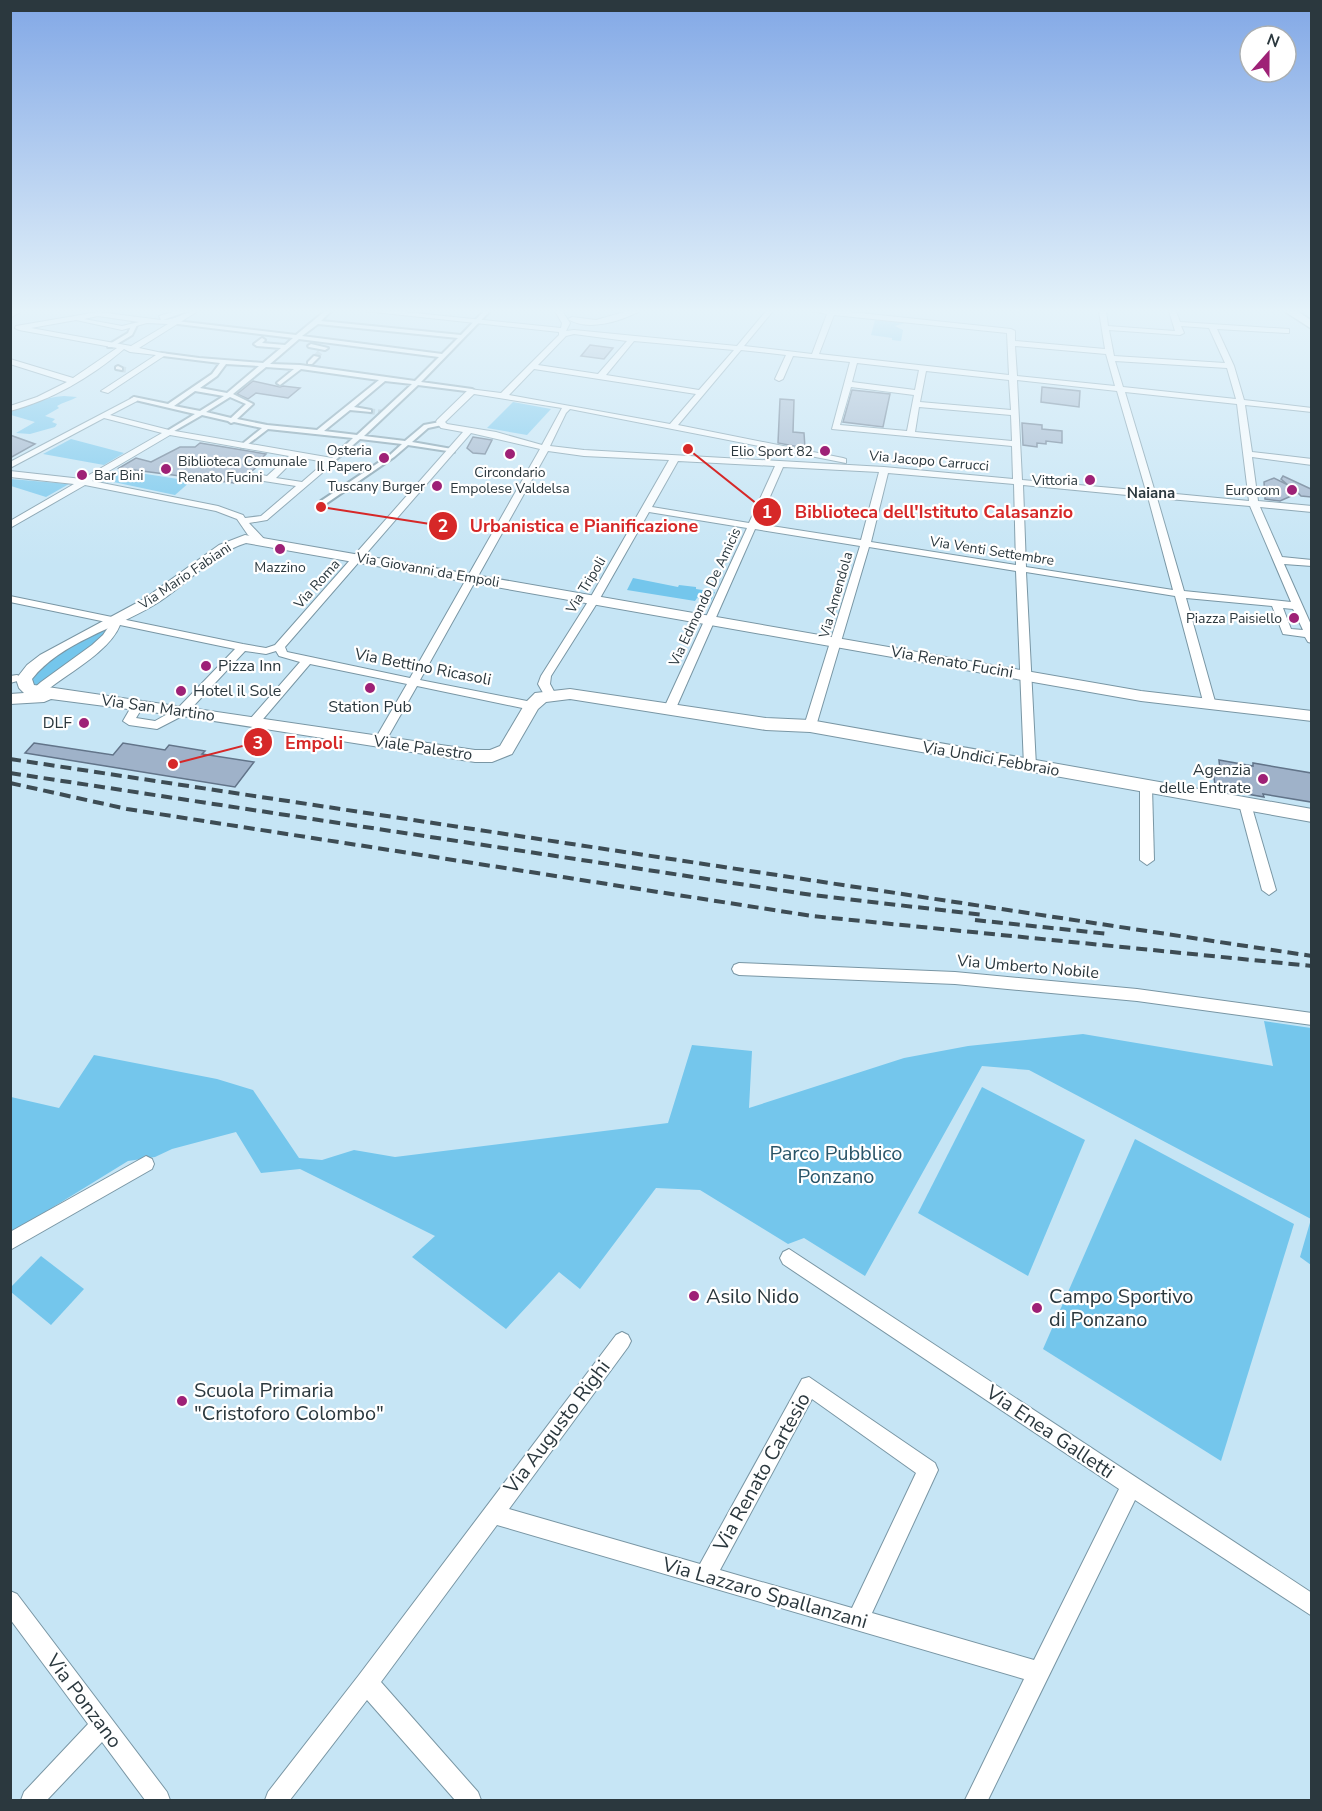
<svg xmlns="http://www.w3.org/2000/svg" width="1322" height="1811" font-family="'Nunito Sans',sans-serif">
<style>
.green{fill:#74c6ec}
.building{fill:#9fb2c9;stroke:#627489;stroke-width:1.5}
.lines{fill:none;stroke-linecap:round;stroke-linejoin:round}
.pedestrian-tunnel{stroke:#a7c2d0;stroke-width:6;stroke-dasharray:6 3;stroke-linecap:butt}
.pedestrian-casing{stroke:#7996a4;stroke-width:4}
.minor-casing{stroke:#7996a4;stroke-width:2}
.secondary-casing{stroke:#7996a4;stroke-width:2}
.primary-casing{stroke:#7996a4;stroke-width:3}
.pedestrian{fill:#fff;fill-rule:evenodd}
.minor{fill:#fff;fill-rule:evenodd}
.secondary{fill:#fff;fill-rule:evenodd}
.primary{fill:#fff;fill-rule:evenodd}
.rail{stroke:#3d4c54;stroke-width:4;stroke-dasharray:11 6;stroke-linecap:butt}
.poi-dot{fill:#9e2176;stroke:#fff;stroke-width:2}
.labels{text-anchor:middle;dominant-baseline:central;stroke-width:4.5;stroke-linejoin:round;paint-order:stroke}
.far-poi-label{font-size:14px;fill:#2b383e;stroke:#fff;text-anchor:end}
.far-street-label{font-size:14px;fill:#2b383e;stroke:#fff}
.far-neighbourhood-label{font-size:15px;font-weight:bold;fill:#2b383e;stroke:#fff}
.street-label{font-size:16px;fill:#2b383e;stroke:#fff}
.poi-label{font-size:16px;fill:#2b383e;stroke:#fff;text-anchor:start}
.near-park-label{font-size:20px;fill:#295468;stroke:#fff}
.near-poi-label{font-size:20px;fill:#2b383e;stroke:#fff;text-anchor:start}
.near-street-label{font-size:20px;fill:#2b383e;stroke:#fff}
.leader{fill:none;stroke:#d62828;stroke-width:2}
.callout-dot{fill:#d62828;stroke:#fff;stroke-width:2}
.mark-label{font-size:18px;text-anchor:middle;font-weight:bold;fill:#fff}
.callout-label{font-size:18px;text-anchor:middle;font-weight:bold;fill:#d62828;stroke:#fff;stroke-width:4.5;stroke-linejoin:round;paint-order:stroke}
</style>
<rect width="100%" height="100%" fill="#c6e5f5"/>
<g class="green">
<path d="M875 320 905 323 895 326 903 330 901 341 892 340V338L871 335Z"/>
<path d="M64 396 77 397C71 401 63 402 57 406L59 408 45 416 55 419 52 422 57 424 55 427 30 434 16 433 35 422 11 415V411C29 406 44 397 64 396Z"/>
<path d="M513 402 551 409 527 435 487 428Z"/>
<path d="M71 439 124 453 104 465 43 454Z"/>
<path d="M120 470 191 481 175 495 104 480Z"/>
<path d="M11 479 69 484 46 497 11 486Z"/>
<path d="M633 578 678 587 679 585 696 587V589L715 592 711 601 697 598 695 601 627 590Z"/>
<path d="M117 625 37 692 27 674 95 630Z"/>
<path d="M1264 1021 1311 1028V1265L1300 1257 1311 1219 1029 1070 982 1066 865 1276 804 1238 788 1244 700 1190 656 1188 580 1289 559 1272 506 1329 412 1257 435 1236 300 1169 261 1173 236 1132 172 1149 155 1157 128 1161 11 1233V1097L59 1108 94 1055 217 1079 253 1090 299 1158 322 1160 354 1150 395 1157 668 1123 692 1045 752 1051 749 1108 904 1058 968 1046 1083 1034 1273 1066Z"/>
<path d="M982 1087 1085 1140 1028 1276 918 1213Z"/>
<path d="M1135 1139 1294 1224 1221 1461 1043 1349Z"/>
<path d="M41 1256 84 1289 51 1325 11 1292V1287Z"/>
</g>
<g class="building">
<path d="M590 345 613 348 604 359 581 356Z"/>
<path d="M253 381 280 387 283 386 300 388 288 398 256 393 248 399 237 394Z"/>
<path d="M1042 387 1080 391 1079 407 1041 402Z"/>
<path d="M852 390 890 394 883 427 843 422Z"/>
<path d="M780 399 794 400 793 432 804 433 805 448 778 443Z"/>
<path d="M1022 423 1042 425V429L1062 431V443L1046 441V444L1037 443V447L1023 445Z"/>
<path d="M10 435 35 444 10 458Z"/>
<path d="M473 437 492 440 485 454 473 453 467 448Z"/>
<path d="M200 443 266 454 259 461H263L252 471 234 483 119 468 136 458 151 462 180 447H195Z"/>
<path d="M1283 476 1311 489V497L1301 496 1298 493 1280 501 1265 499 1264 482 1274 478 1288 485 1281 479Z"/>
<path d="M34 743 113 755 123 743 165 750 169 745 205 751 202 754 254 762 235 787 25 753Z"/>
<path d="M1219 760 1253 766V763L1311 773V802L1263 794 1264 797 1224 790V787L1215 785 1213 770 1220 771Z"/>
</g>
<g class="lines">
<g class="pedestrian-tunnel">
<path d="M316 357 323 349"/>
<path d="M120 369 127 370"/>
<path d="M369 411 383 413"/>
</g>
<defs>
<g id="pedestrian">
<path d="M325 311H331L321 321 461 335 484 311H490L421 382 472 389 475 391 474 392 418 385 364 436 405 441 424 425 440 422 442 423V425L428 428 412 442 452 449 454 450V452L408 445 394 457 324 505H321V501L390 455 402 444 360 439 332 463 329 461 330 460 353 438 268 429 243 448 241 447V445L262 428 234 422 231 423 228 421 202 415 169 434 167 433V431L195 414 131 399 134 397 168 404 212 374 220 363 163 356 160 354 161 353 199 358 263 363 281 348 257 346 254 344 262 338 265 340 262 343 285 345 293 338 178 324 176 323V321L296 335ZM318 324 458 338 442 354 302 336ZM299 339 439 357 415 381 300 365 270 364ZM226 364 259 366 227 393 200 388 217 376ZM266 367 294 369 278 382 277 383 280 385 301 369 379 380 317 430 267 425 237 419 253 404 233 394ZM385 381 412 384 357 435 324 431 350 410 371 412V410L354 407ZM195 391 224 396 200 411 174 406ZM230 397 246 404 231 418 206 412Z"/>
<path d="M132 324 137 325 132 335 112 347H108V345L128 333Z"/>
<path d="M311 344 328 348 325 350 309 347 308 346Z"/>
<path d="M314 356 319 357 312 364H308V362Z"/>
<path d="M118 366 122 368V370L116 369V367Z"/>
</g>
<g id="minor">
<path d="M13 311H22L10 318V313Z"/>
<path d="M176 311H188L163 320C177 320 185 311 198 311L139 348 167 354 108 393 101 391 156 355 130 352 124 349C91 377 52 400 10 411V406L37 397 67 382 10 364V359L73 378 117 348 19 330 15 328 16 326 98 312 161 320 159 316ZM98 316 139 322 122 326 84 319ZM76 320 122 330 147 323 168 324 131 346 31 328Z"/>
<path d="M365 311H395L561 328 562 323 555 311H562L570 323 566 331 574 330 737 346 766 311H773L744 346 812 354 827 314 812 311H841L1011 329 1015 331V341L1105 349 1099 311H1106L1108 326 1175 331 1169 311H1176L1180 322 1289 329V333H1286L1217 329 1234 366 1244 400 1312 408V412L1245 405 1252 452 1312 459V465L1252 457 1258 501 1312 506V512L1260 507 1282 557 1312 560V566L1284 564 1312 627V643L1308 642 1305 637 1283 634 1272 606 1186 598 1216 705 1210 709 1204 705 1175 596 1026 572 1036 766 1030 770 1024 766 1016 571 869 547 816 726 810 730 804 726 860 546 755 529 676 708 670 712 664 708 747 528 649 512 599 600 551 676 550 684 556 695 550 699 546 698 538 684 541 676 589 600 669 460 584 456 548 451 420 680 532 702 538 706 536 709 532 710 417 686 384 744 380 745 374 741 407 684 310 664 258 725H250V719L300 662 279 656 276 651 266 654 245 651 186 714 157 729 129 725 123 721 134 702 138 701 144 705 136 718 155 721 178 708 235 649 120 625C109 653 64 675 41 695H33V689L41 682 92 645 103 635 111 623 10 602V596L243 644 266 648 275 645 463 432 441 428 436 422 437 420 469 389 501 393 559 335V332ZM834 315 1007 333 1009 375 819 354ZM1181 326 1209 328 1225 363 1114 356 1109 330 1180 335 1184 333ZM574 334 627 341 598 374 538 365 566 336ZM634 341 734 350 699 390 606 375ZM1015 346 1106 354 1115 386 1017 376ZM741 350 786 355 775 379 779 381 783 379 793 356 850 362 832 429 1012 446 1013 479 884 467 584 450 550 446 566 413 570 409 846 463V459L843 458 678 425ZM1115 361 1227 368 1236 399 1123 387ZM857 363 919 370 915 390 852 382ZM534 369 696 394 670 424 509 395ZM926 371 1009 380 1011 410 920 402ZM1017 380 1117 391 1146 491 1022 480ZM851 387 914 395 907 431 840 425ZM1125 392 1237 404 1249 501 1155 492ZM474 394 562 408 542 445 496 432 447 424 445 422ZM919 407 1011 415 1012 441 915 432ZM471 433 540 449 410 678 287 652 285 647ZM678 461 775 466 749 523 652 507ZM783 467 879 472 861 540 758 524ZM888 473 1014 484 1016 565 871 542ZM1023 485 1148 497 1173 590 1026 567ZM1157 498 1250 506 1291 602 1184 591ZM1283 608 1293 609 1303 630 1291 629Z"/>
<path d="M628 311H640C621 321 588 332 568 319L572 317 596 320Z"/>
<path d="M134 397 138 399 137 401 110 415 169 430 332 458 336 461 267 520 249 523 266 541 261 544 248 535 237 519 216 511 85 485 10 528V521L74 484 10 477V471L82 479 162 433 104 418 10 468V462ZM170 435 289 456 267 476 251 473 247 476 251 479 296 486 261 516 245 518 243 515 218 506 92 481ZM297 457 325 462 302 482 276 478Z"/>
<path d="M17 675 23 678 21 680 10 683V676Z"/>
<path d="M1146 783 1152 787 1154 860 1147 865 1140 860V787Z"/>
<path d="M1245 800 1251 804 1276 890 1269 895 1262 890 1239 804Z"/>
<path d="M739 963 955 972 1137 989 1312 1013V1025L1137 1001 955 984 739 975 734 973 732 969 734 965Z"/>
<path d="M146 1156 152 1159 154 1164 152 1169 10 1250V1232Z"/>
<path d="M789 1249 1312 1593V1616L1135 1500 988 1800H965L1024 1679 497 1525 381 1682 478 1792 481 1800H455L367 1700 290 1800H265L268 1792 359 1675 616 1335 622 1332 628 1335 631 1341 628 1347 509 1509 700 1564 802 1379 809 1377 935 1463 938 1470 872 1613 1034 1660 1119 1489 783 1264 780 1258 783 1252ZM812 1399 916 1473 852 1608 720 1570Z"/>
<path d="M10 1591 17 1594 167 1792 170 1800H145L102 1742 47 1800H21L24 1792 88 1724 10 1619Z"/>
</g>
<path id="secondary" d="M245 535 1141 691 1312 711V721L1141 701 246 543C211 554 185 587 154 605 115 629 61 642 32 679L34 685 475 750H490L500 746 526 702 535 693 570 689 766 718 810 720 1312 809V822L810 732 766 730 570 699 546 702 538 709 512 754 492 762H475L182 716 51 699 44 702 10 704V694L24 693 19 688 16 679 27 665 40 655 144 599 219 545Z"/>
<path id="primary" d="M1284 311H1297L1312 321V329Z"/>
</defs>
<use href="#pedestrian" class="pedestrian-casing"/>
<use href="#minor" class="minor-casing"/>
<use href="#secondary" class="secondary-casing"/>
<use href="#primary" class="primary-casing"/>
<use href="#pedestrian" class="pedestrian"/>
<use href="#minor" class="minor"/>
<use href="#secondary" class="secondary"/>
<use href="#primary" class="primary"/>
<g class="rail">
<path d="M10 759 1312 956"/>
<path d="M10 773 812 895 984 915"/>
<path d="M10 783 127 809 812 916 1312 966"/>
<path d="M975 920 1109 934"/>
</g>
</g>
<linearGradient id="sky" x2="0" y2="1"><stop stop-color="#82a8e6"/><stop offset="0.55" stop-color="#e5f3fa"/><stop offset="1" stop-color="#e5f3fa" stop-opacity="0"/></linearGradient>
<rect width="1322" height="565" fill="url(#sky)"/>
<g class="poi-dot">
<circle cx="825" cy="451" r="6"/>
<circle cx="510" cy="454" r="6"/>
<circle cx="384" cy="458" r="6"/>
<circle cx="166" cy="469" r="6"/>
<circle cx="82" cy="475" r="6"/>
<circle cx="1090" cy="480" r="6"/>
<circle cx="437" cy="486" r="6"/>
<circle cx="1292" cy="490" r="6"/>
<circle cx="280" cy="549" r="6"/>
<circle cx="1294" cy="618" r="6"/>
<circle cx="206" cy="666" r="6"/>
<circle cx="370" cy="688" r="6"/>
<circle cx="181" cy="691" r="6"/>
<circle cx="84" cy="723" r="6"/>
<circle cx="1263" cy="779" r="6"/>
<circle cx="694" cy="1296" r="6"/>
<circle cx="1037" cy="1308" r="6"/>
<circle cx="182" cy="1401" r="6"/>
</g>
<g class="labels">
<g class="far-poi-label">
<text x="372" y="450">Osteria<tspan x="372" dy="16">Il Papero</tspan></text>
<text x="813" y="451">Elio Sport 82</text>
<text x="178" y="461" text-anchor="start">Biblioteca Comunale<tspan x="178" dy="16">Renato Fucini</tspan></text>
<text x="510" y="472" text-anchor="middle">Circondario<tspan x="510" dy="16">Empolese Valdelsa</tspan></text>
<text x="94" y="475" text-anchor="start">Bar Bini</text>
<text x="1078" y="480">Vittoria</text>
<text x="425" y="486">Tuscany Burger</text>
<text x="1280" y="490">Eurocom</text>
<text x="280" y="567" text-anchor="middle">Mazzino</text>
<text x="1282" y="618">Piazza Paisiello</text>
</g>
<g class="far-street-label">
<text transform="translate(929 461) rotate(5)">Via Jacopo Carrucci</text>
<text transform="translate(992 551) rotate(9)">Via Venti Settembre</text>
<text transform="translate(428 570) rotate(10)">Via Giovanni da Empoli</text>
<text transform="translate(185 576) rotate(-34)">Via Mario Fabiani</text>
<text transform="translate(317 584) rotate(-48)">Via Roma</text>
<text transform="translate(586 585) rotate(-59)">Via Tripoli</text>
<text transform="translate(836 595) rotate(-74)">Via Amendola</text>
<text transform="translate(705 597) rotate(-65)">Via Edmondo De Amicis</text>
</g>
<g class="far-neighbourhood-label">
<text x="1151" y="493">Naiana</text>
</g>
<g class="street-label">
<text transform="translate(952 662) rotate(10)">Via Renato Fucini</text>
<text transform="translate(423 667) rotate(11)">Via Bettino Ricasoli</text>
<text transform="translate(158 708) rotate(8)">Via San Martino</text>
<text transform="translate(423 748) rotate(8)">Viale Palestro</text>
<text transform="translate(991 759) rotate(10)">Via Undici Febbraio</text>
<text transform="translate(1028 967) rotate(5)">Via Umberto Nobile</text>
</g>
<g class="poi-label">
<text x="218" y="666">Pizza Inn</text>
<text x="193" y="691">Hotel il Sole</text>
<text x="370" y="707" text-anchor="middle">Station Pub</text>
<text x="72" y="723" text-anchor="end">DLF</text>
<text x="1251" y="770" text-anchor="end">Agenzia<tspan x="1251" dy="18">delle Entrate</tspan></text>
</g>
<g class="near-park-label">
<text x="836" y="1153">Parco Pubblico<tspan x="836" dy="23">Ponzano</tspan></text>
</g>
<g class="near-poi-label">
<text x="706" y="1296">Asilo Nido</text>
<text x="1049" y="1296">Campo Sportivo<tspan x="1049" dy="23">di Ponzano</tspan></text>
<text x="194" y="1390">Scuola Primaria<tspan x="194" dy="23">"Cristoforo Colombo"</tspan></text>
</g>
<g class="near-street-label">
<text transform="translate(557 1427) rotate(-53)">Via Augusto Righi</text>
<text transform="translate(1050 1432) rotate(34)">Via Enea Galletti</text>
<text transform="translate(762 1472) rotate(-61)">Via Renato Cartesio</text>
<text transform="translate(765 1593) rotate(16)">Via Lazzaro Spallanzani</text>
<text transform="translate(84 1701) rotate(53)">Via Ponzano</text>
</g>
</g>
<path class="leader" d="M688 449L767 512M321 507L443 526M173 764L258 742"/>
<g class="callout-dot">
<circle cx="688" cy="449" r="6"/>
<circle cx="321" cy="507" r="6"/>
<circle cx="173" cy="764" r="6"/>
<circle cx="767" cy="512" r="15"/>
<circle cx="443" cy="526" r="15"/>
<circle cx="258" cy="742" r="15"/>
</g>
<g class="mark-label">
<text x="767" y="518">1</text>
<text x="443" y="532">2</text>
<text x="258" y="749">3</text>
</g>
<g class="callout-label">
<text x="934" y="518">Biblioteca dell'Istituto Calasanzio</text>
<text x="584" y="532">Urbanistica e Pianificazione</text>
<text x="314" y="749">Empoli</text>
</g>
<rect width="1322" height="1811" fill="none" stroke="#2b383e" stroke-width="24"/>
<g transform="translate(1268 54) rotate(21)"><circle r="28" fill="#ffffff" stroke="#aaafb2" stroke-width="1.5"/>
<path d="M0-4.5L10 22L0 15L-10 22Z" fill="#9e2176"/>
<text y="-9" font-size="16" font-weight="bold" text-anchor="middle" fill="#2b383e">N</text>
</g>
</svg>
